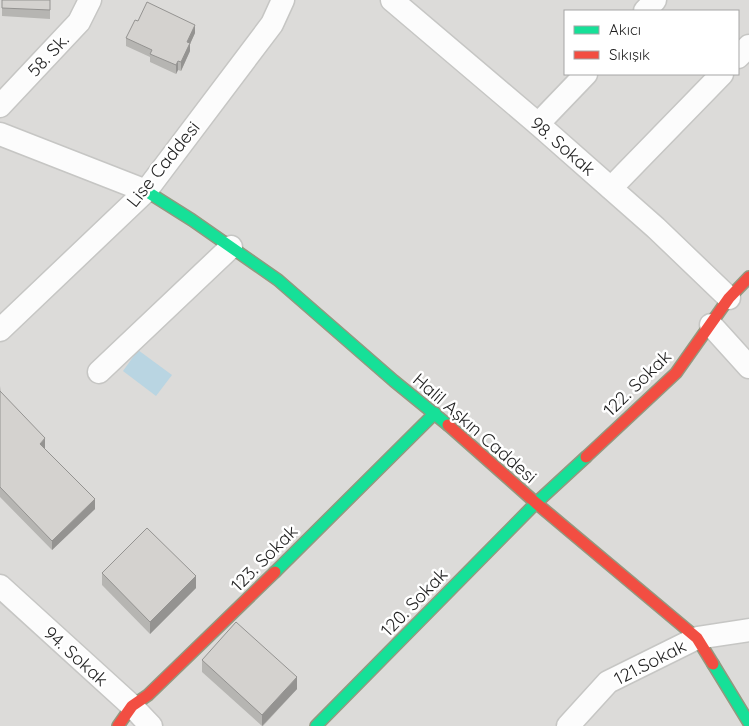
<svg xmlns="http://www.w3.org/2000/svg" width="749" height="726" font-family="Quicksand,sans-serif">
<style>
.residential{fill:#dcdbd9;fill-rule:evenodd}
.water{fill:#b9d5e2}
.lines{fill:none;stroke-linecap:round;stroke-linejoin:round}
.street-casing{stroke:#c6c6c4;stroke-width:25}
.fast-casing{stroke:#93987f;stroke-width:14}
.jam-casing{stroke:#93987f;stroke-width:14}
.street{stroke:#fcfcfc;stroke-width:22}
.fast{stroke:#16e098;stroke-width:11}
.jam{stroke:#f24e42;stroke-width:11}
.wall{fill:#b6b5b2}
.shaded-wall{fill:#949391}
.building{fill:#d4d2cf;stroke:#949391}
.labels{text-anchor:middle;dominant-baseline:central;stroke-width:5;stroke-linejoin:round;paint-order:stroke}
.street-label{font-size:18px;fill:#1f1f1f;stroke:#fff}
</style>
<rect width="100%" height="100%" fill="#edece8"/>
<path class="residential" d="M0 0H749V726H0ZM565 11H738V74H565Z"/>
<path class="water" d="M138 350 172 375 156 396 123 371Z"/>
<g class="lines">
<defs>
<g id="street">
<path d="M392 0 538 124 656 228 729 298"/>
<path d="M645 11 655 0"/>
<path d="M738 57 749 46"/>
<path d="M0 106 79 22 90 0"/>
<path d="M538 124 586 74"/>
<path d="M0 134 146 191"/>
<path d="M611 188 722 74"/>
<path d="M711 325 749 367"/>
<path d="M0 330 146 191 272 24 283 0"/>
<path d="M99 372 231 247"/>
<path d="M0 586 132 706 151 726"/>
<path d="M568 726 608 682 697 638 749 630"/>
</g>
<g id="fast">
<path d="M146 191 192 220 278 280 394 381 448 425"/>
<path d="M275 572 435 413"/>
<path d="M713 664 749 723"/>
<path d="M316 726 536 503 586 457"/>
</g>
<g id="jam">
<path d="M448 425 536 503 697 638 713 664"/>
<path d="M586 457 676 373 729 298 749 277"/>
<path d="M118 726 132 706 148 695 275 572"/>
</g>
</defs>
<use href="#street" class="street-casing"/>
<use href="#fast" class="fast-casing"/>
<use href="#jam" class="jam-casing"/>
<use href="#street" class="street"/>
<use href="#fast" class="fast"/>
<use href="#jam" class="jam"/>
</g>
<g class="wall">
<path d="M50 0V19L2 16V8Z"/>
<path d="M138 21 195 33 190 44V51L181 71 178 70 176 74 150 62V57L126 46V38Z"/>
<path d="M0 386 1 393 45 448V449L95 509 52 550 0 497Z"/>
<path d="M102 573 196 588 150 634 102 585Z"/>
<path d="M202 660 297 689 263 726H262L202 672Z"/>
</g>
<g class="shaded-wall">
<path d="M195 25V33L190 44V51L181 71V62L187 42Z"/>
<path d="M178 61V70L176 74V65Z"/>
<path d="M45 438V448L40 453V444Z"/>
<path d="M95 499V509L52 550V541Z"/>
<path d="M196 576V588L150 634V622Z"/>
<path d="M297 677V689L262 726V715Z"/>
</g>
<g class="building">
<path d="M2 0H50V10L2 8Z"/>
<path d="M147 2 195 25 187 42 190 43 181 62 178 61 176 65 150 54 152 50 126 38 135 20 138 21Z"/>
<path d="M0 391 45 438 40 444 95 499 52 541 0 487Z"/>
<path d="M147 528 196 576 150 622 102 573Z"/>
<path d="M236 622 297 677 262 715 202 660Z"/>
</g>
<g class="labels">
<g class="street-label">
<text transform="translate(48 55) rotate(-47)">58. Sk.</text>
<text transform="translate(563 146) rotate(41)">98. Sokak</text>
<text transform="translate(163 164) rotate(-51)">Lise Caddesi</text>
<text transform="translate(637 383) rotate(-44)">122. Sokak</text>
<text transform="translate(475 428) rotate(41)">Halil Aşkın Caddesi</text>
<text transform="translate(264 558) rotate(-45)">123. Sokak</text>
<text transform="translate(414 602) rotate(-46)">120. Sokak</text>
<text transform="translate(76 656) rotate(42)">94. Sokak</text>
<text transform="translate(650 662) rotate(-27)">121.Sokak</text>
</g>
</g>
<rect x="564" y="10" width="175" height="65" fill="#ffffff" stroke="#a5a5a5"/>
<rect x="574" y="26" width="25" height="8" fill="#16e098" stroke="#a5a5a5"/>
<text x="609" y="35" font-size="15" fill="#1f1f1f">Akıcı</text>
<rect x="574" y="51" width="25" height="8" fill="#f24e42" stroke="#a5a5a5"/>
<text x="609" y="60" font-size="15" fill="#1f1f1f">Sıkışık</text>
</svg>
